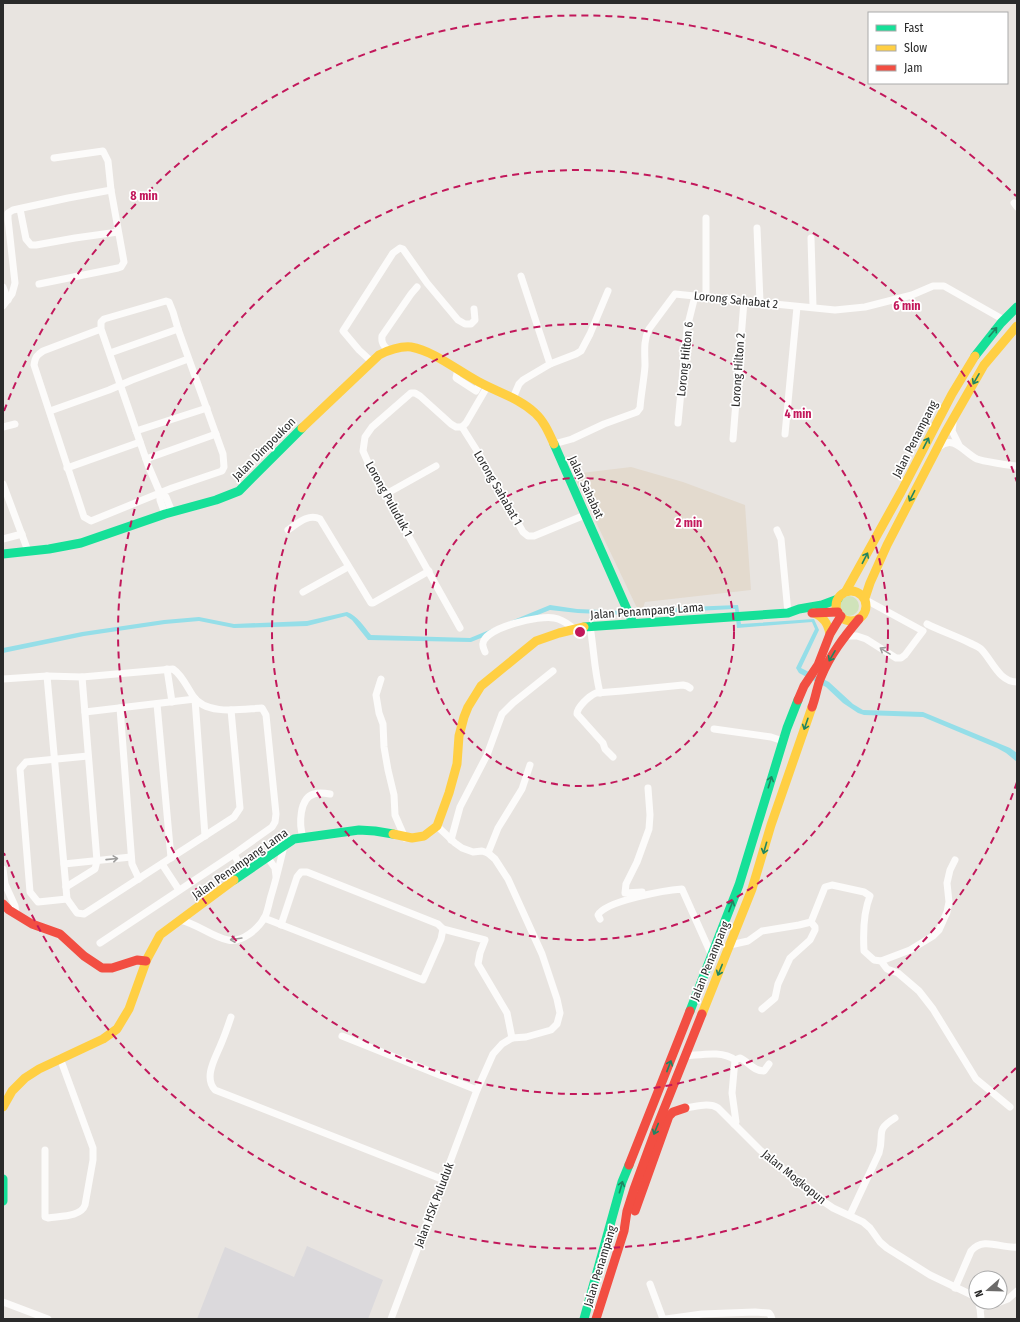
<svg xmlns="http://www.w3.org/2000/svg" width="1020" height="1322" font-family="'Fira Sans Condensed',sans-serif">
<style>
.industrial{fill:#dbd9dc}
.education{fill:#e3dace}
.green{fill:#d0e3ba}
.water{fill:#95dee8}
.lines{fill:none;stroke-linecap:round;stroke-linejoin:round}
.street{stroke:#fcfbfa;stroke-width:7}
.fast{stroke:#16e098;stroke-width:9}
.slow{stroke:#ffcf43;stroke-width:9}
.jam{stroke:#f24e42;stroke-width:9}
.oneway{stroke:#208561}
.oneway2{stroke:#9e9d9c}
.ring{fill:none;stroke:#c2185b;stroke-width:2;stroke-dasharray:7 5}
.labels{text-anchor:middle;dominant-baseline:central;stroke-width:3.5;stroke-linejoin:round;paint-order:stroke}
.street-label{font-size:12px;fill:#2a2a2a;stroke:#fff}
.centre{fill:#c2185b;stroke:#fff;stroke-width:2}
.ring-label{font-size:12px;text-anchor:middle;font-weight:bold;fill:#c2185b;stroke:#fff;stroke-width:3.5;stroke-linejoin:round;paint-order:stroke}
</style>
<rect width="100%" height="100%" fill="#e8e4e0"/>
<path class="industrial" d="M307 1246 383 1280 368 1319H197L225 1247 294 1277Z"/>
<path class="education" d="M631 467 683 482 745 505 751 590 645 602 643 608H637L573 474Z"/>
<circle class="green" cx="849" cy="606" r="10"/>
<path class="water" d="M550 605 577 609 622 611 639 609 738 605 741 624 814 619 819 630 801 668 829 682 853 704 863 710 923 712 1010 748 1017 753V762L1006 753 997 748 923 717 864 715 858 713 843 703 826 687 799 673 796 668 815 629 812 622 737 628 735 609H733L678 612H639L624 615 578 613 550 610 471 642 368 640 352 620 346 616 307 626 234 628 199 621 165 624 84 636 3 653V648L82 632 164 620 199 617 234 624 307 621 347 612C358 616 364 627 371 635L470 638Z"/>
<g class="lines">
<g class="street">
<path d="M1014 203 1017 207"/>
<path d="M20 209 26 239 31 245H36L75 238 118 232"/>
<path d="M706 218V297"/>
<path d="M757 228 760 302"/>
<path d="M811 238 813 307"/>
<path d="M521 276 550 364"/>
<path d="M39 284 118 268 121 267 124 262 111 190 108 161 103 151 54 158"/>
<path d="M3 287 8 300"/>
<path d="M3 306 12 294 15 283 8 219V213L13 210 68 198 111 190"/>
<path d="M101 329 43 351C37 355 35 357 34 365L84 517 91 521 172 488 222 471 224 467 223 454 178 329 173 312 169 302 166 301 104 319 101 322V329L148 465 160 493V500L165 514"/>
<path d="M388 350C384 346 381 343 382 336L411 294 417 287"/>
<path d="M110 353 178 329"/>
<path d="M372 362 359 350 343 331 393 253 400 248 403 249 427 283 458 320 465 324H471L475 320 474 309"/>
<path d="M458 369 456 378 476 391 480 383"/>
<path d="M513 398 519 384 523 380 550 364 576 354 581 351 590 334 608 291"/>
<path d="M50 411 109 390 132 380 188 359"/>
<path d="M678 423 687 328 695 296"/>
<path d="M953 423 952 431 959 445"/>
<path d="M3 427 15 424"/>
<path d="M462 427 479 454 523 532 528 536H534L585 515"/>
<path d="M462 427 466 423 487 387"/>
<path d="M136 431 207 408"/>
<path d="M785 434 797 307"/>
<path d="M733 439 744 301"/>
<path d="M554 444 572 439 604 424 637 412 640 408C641 394 644 380 645 366 645 353 643 341 649 329L675 294 835 310 865 307 912 295 933 286H944L1004 320"/>
<path d="M939 447C954 434 964 453 977 459 982 461 1012 466 1017 466"/>
<path d="M146 459 216 434"/>
<path d="M67 468 140 442"/>
<path d="M3 484 28 551"/>
<path d="M160 493 166 497 172 512"/>
<path d="M386 494 436 466"/>
<path d="M288 530C297 524 308 513 320 519L371 603H373L429 571"/>
<path d="M777 530 781 539 788 613"/>
<path d="M3 539 22 534"/>
<path d="M303 592 348 567"/>
<path d="M927 624C941 631 956 636 970 643 974 645 979 647 981 649 992 660 999 682 1017 682"/>
<path d="M590 626C594 650 594 669 600 693"/>
<path d="M460 628 370 467 363 451 365 437 372 427 411 393H415L420 396 451 424 456 427H462"/>
<path d="M844 636H857L866 639 896 658H901L905 655 923 631 866 600"/>
<path d="M485 652C484 649 482 646 483 643 486 627 540 615 554 618 563 619 569 625 576 630"/>
<path d="M167 669 172 702"/>
<path d="M47 676 67 899 77 913 84 914 234 817 240 808 231 710"/>
<path d="M3 679 47 676 82 677 173 669C182 675 187 687 193 696 206 716 242 709 262 708L266 715 276 814 275 822 272 827 234 854 100 943"/>
<path d="M381 679 376 695 379 713 383 724 384 747 388 770 394 795 395 815 405 838"/>
<path d="M195 699 205 836"/>
<path d="M157 704 171 858"/>
<path d="M120 708 132 864 139 879"/>
<path d="M85 712 195 699"/>
<path d="M714 729 771 737 783 741"/>
<path d="M613 757 605 749 603 743 577 714C577 707 589 696 596 693L622 691 683 685 687 686 690 688"/>
<path d="M303 837C299 825 299 798 314 794 319 792 325 793 330 794"/>
<path d="M451 840 460 807 487 755 502 714 513 703 553 671"/>
<path d="M488 853 498 828 522 789 530 765"/>
<path d="M234 854 244 873"/>
<path d="M268 858 275 868 276 876"/>
<path d="M64 864 131 857"/>
<path d="M162 864 179 890"/>
<path d="M3 869 5 884 15 906 16 914"/>
<path d="M66 887 95 869 97 861 82 677"/>
<path d="M642 892 625 893 626 884 637 862 649 829 650 815 648 788"/>
<path d="M67 899 38 902 30 892 20 769 26 762 88 756"/>
<path d="M264 918 423 980 441 939 443 929"/>
<path d="M600 919 598 915C605 901 666 890 682 889L712 956"/>
<path d="M180 920C198 924 212 937 228 940 242 943 258 929 265 917 268 910 269 903 271 896 276 880 280 863 284 846"/>
<path d="M281 925 297 877 301 872H307L438 924 443 929 485 940 480 953 478 964 507 1013 512 1038"/>
<path d="M730 945 748 941 762 931 799 925 811 922 825 887 832 885 864 892 870 896C863 913 863 933 864 951L874 960 881 961 887 969 898 973 919 991 933 1009 976 1079 1010 1107"/>
<path d="M881 961 910 950 933 936 939 930 947 912 949 902 947 883 950 870 955 860"/>
<path d="M762 1009 775 998 778 984 790 958 810 940 815 930V927L811 922"/>
<path d="M231 1017C228 1026 225 1035 221 1044 216 1057 203 1077 215 1090L444 1180"/>
<path d="M342 1036 477 1090"/>
<path d="M685 1056C701 1055 722 1050 735 1060L732 1093 736 1122 734 1124"/>
<path d="M735 1060 740 1058C749 1062 753 1071 764 1071L769 1064"/>
<path d="M685 1108C695 1107 709 1102 718 1108L760 1150 782 1168 808 1191 833 1208 863 1222 870 1228 880 1242 887 1248 930 1275 976 1297"/>
<path d="M45 1150V1217L48 1218C60 1216 81 1217 85 1205L93 1160V1148L60 1058"/>
<path d="M850 1215 879 1153C885 1133 874 1131 895 1118"/>
<path d="M650 1284 663 1319"/>
<path d="M955 1288 971 1251C984 1236 1001 1249 1017 1247"/>
<path d="M3 1302 48 1319"/>
<path d="M978 1302 980 1308 981 1319"/>
<path d="M1000 1302 1008 1299 1017 1291"/>
<path d="M980 1308 999 1302"/>
<path d="M391 1319 477 1090 493 1054 502 1044 512 1038 526 1037 551 1030 557 1024 560 1013 557 999 542 954 508 879 495 859 488 853 482 851 473 852 462 848 455 843 437 826"/>
<path d="M666 1319 702 1314 755 1312 769 1313 771 1316 772 1319"/>
</g>
<g class="fast">
<path d="M975 356 1001 323 1017 307"/>
<path d="M554 444 633 623"/>
<path d="M3 554 49 549 81 543 165 514 216 500 239 491 302 428"/>
<path d="M584 627 788 613 799 609 822 605 838 599"/>
<path d="M234 880 294 839 359 830 375 831 393 834"/>
<path d="M690 1011 739 885 787 728 798 700"/>
<path d="M3 1179V1201"/>
<path d="M584 1319 622 1182 629 1165"/>
</g>
<g class="slow">
<path d="M302 428 379 355C389 350 399 346 411 347 434 351 458 371 479 382 497 392 519 398 535 413 544 421 549 433 554 444"/>
<path d="M846 591 901 492 952 394 975 356"/>
<circle cx="851" cy="606" r="15"/>
<path d="M865 598 870 583 887 545 945 433 984 365 1017 326"/>
<path d="M814 613C824 617 828 624 830 634"/>
<path d="M393 834 412 838 424 836 437 826 449 793 457 764 459 736 464 717 468 707 481 686 536 641 559 633 584 627"/>
<path d="M702 1014 752 889 771 825 812 707"/>
<path d="M3 1107 12 1091 25 1078 39 1069 103 1039 117 1029 129 1009 147 959 160 935 234 880"/>
</g>
<g class="jam">
<path d="M812 613 838 612"/>
<path d="M798 700 804 686 818 665 830 634 841 616"/>
<path d="M812 707C816 697 817 686 821 677 830 655 844 637 859 619"/>
<path d="M3 904 9 910 32 924 60 934 84 956 102 968H112L137 960 146 961"/>
<path d="M629 1165 690 1011"/>
<path d="M635 1211 669 1116 673 1112 685 1108"/>
<path d="M596 1319 624 1231 627 1211 634 1189 656 1129 702 1014"/>
</g>
</g>
<defs><path id="oneway-shaft" d="M-6 0H5M1.5-3L5.5 0L1.5 3" fill="none" stroke-width="1.6" stroke-linecap="round" stroke-linejoin="round"/></defs>
<g class="oneway">
<use href="#oneway-shaft" transform="translate(993 332) rotate(-50)"/>
<use href="#oneway-shaft" transform="translate(976 379) rotate(120)"/>
<use href="#oneway-shaft" transform="translate(926 443) rotate(-63)"/>
<use href="#oneway-shaft" transform="translate(912 496) rotate(117)"/>
<use href="#oneway-shaft" transform="translate(865 558) rotate(-63)"/>
<use href="#oneway-shaft" transform="translate(832 656) rotate(120)"/>
<use href="#oneway-shaft" transform="translate(806 724) rotate(109)"/>
<use href="#oneway-shaft" transform="translate(770 782) rotate(-73)"/>
<use href="#oneway-shaft" transform="translate(765 848) rotate(106)"/>
<use href="#oneway-shaft" transform="translate(731 906) rotate(-69)"/>
<use href="#oneway-shaft" transform="translate(720 970) rotate(112)"/>
<use href="#oneway-shaft" transform="translate(669 1066) rotate(-69)"/>
<use href="#oneway-shaft" transform="translate(656 1129) rotate(112)"/>
<use href="#oneway-shaft" transform="translate(621 1187) rotate(-74)"/>
</g>
<g class="oneway2">
<use href="#oneway-shaft" transform="translate(885 651) rotate(-148)"/>
<use href="#oneway-shaft" transform="translate(112 859) rotate(-6)"/>
<use href="#oneway-shaft" transform="translate(236 939) rotate(171)"/>
</g>
<g class="ring">
<circle cx="580" cy="632" r="154"/>
<circle cx="580" cy="632" r="308"/>
<path d="M1017 782A462 462 0 1 1 1017 482"/>
<path d="M1016 1068A617 617 0 0 1 4 853M4 411A617 617 0 0 1 1016 196"/>
</g>
<g class="labels">
<g class="street-label">
<text transform="translate(736 300) rotate(6)">Lorong Sahabat 2</text>
<text transform="translate(685 359) rotate(-84)">Lorong Hilton 6</text>
<text transform="translate(738 370) rotate(-86)">Lorong Hilton 2</text>
<text transform="translate(915 439) rotate(-63)">Jalan Penampang</text>
<text transform="translate(264 449) rotate(-45)">Jalan Dimpoukon</text>
<text transform="translate(586 487) rotate(65)">Jalan Sahabat</text>
<text transform="translate(498 488) rotate(60)">Lorong Sahabat 1</text>
<text transform="translate(389 499) rotate(61)">Lorong Puluduk 1</text>
<text transform="translate(647 611) rotate(-4)">Jalan Penampang Lama</text>
<text transform="translate(240 864) rotate(-35)">Jalan Penampang Lama</text>
<text transform="translate(710 961) rotate(-68)">Jalan Penampang</text>
<text transform="translate(794 1177) rotate(39)">Jalan Mogkopun</text>
<text transform="translate(434 1205) rotate(-69)">Jalan HSK Puluduk</text>
<text transform="translate(600 1266) rotate(-73)">Jalan Penampang</text>
</g>
</g>
<circle cx="580" cy="632" r="6" class="centre"/>
<g class="ring-label">
<text x="144" y="200">8 min</text>
<text x="907" y="310">6 min</text>
<text x="798" y="418">4 min</text>
<text x="689" y="527">2 min</text>
</g>
<rect width="1020" height="1322" fill="none" stroke="#2a2a2a" stroke-width="8"/>
<rect x="868" y="12" width="140" height="72" fill="#ffffff" stroke="#aaaaaa"/>
<rect x="876" y="25" width="20" height="6" fill="#16e098" stroke="#aaaaaa"/>
<text x="904" y="32" font-size="12" fill="#2a2a2a">Fast</text>
<rect x="876" y="45" width="20" height="6" fill="#ffcf43" stroke="#aaaaaa"/>
<text x="904" y="52" font-size="12" fill="#2a2a2a">Slow</text>
<rect x="876" y="65" width="20" height="6" fill="#f24e42" stroke="#aaaaaa"/>
<text x="904" y="72" font-size="12" fill="#2a2a2a">Jam</text>
<g transform="translate(988 1290) rotate(250)"><circle r="19" fill="#ffffff" stroke="#aaaaaa"/>
<path d="M0-3L7 15L0 10L-7 15Z" fill="#6c6b6a"/>
<text y="-6" font-size="11" font-weight="bold" text-anchor="middle" fill="#2a2a2a">N</text>
</g>
</svg>
